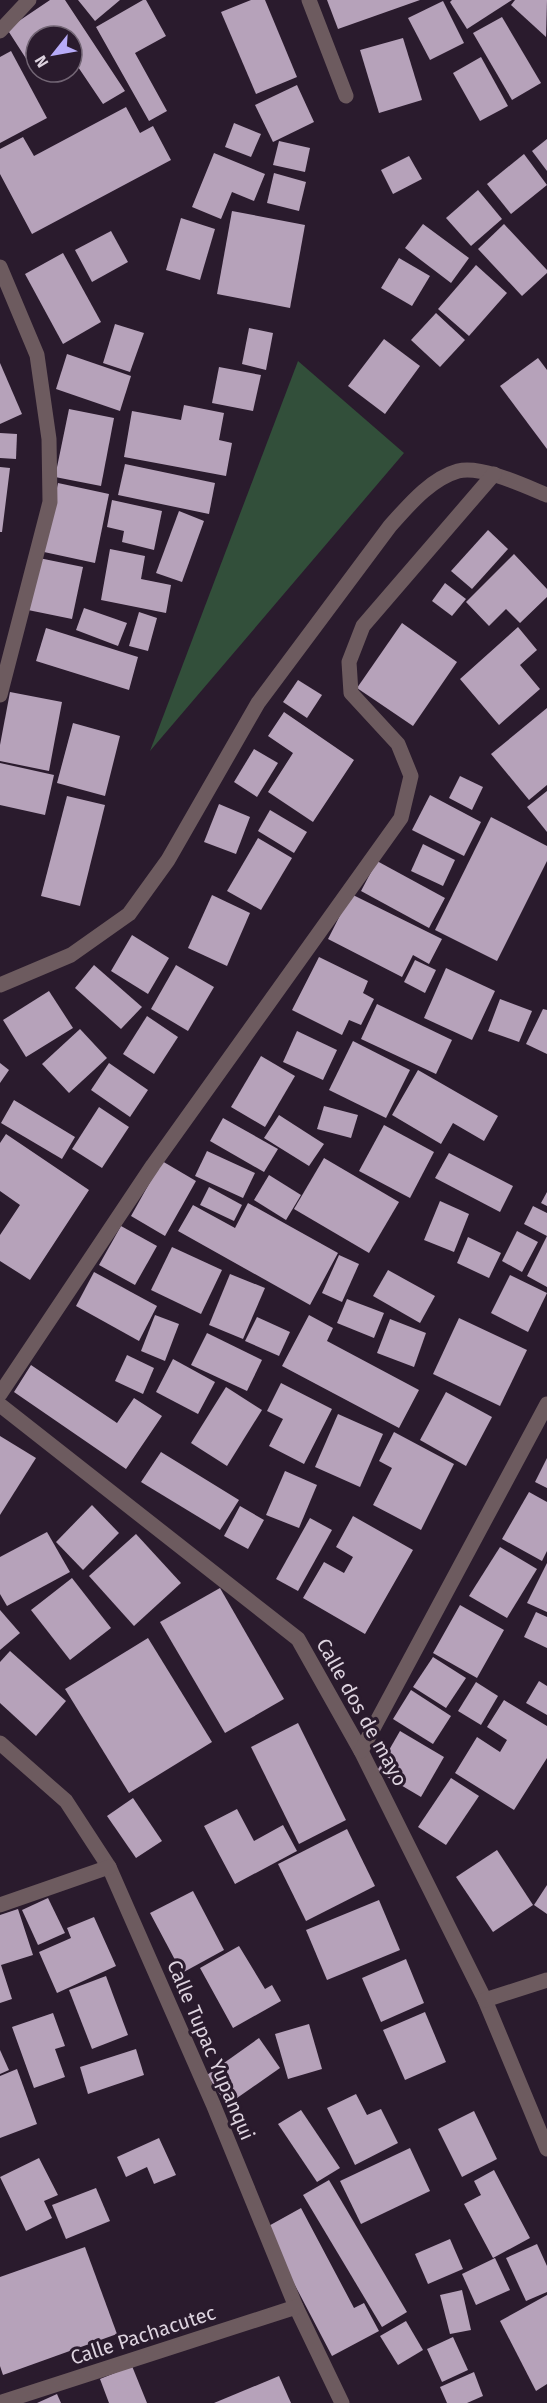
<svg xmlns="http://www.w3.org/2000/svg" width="547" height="2403" font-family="'Fira Sans',sans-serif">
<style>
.green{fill:#324f3a}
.building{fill:#b6a2ba}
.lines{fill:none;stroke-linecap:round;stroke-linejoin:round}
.minor{stroke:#6d5b5f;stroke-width:15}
.labels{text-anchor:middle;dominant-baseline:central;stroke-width:6;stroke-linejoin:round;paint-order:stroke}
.street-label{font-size:20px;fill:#ddd3df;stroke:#2a1b2d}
</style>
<rect width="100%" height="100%" fill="#2a1b2d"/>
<path class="green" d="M298 361 404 453 150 751Z"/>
<g class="building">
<path d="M50 0H65L125 91 103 104 72 58V36H36V74L7 29Z"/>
<path d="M78 0H120L95 21Z"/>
<path d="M143 0H146L166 36 135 53 167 111 149 121 96 27Z"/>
<path d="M251 0H265L297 77 256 94 221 12Z"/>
<path d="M327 0H420L338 29Z"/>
<path d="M452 0H512L467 29 450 2Z"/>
<path d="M515 0H547L546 37 511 5Z"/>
<path d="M443 1 464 43 430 60 408 18Z"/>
<path d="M502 17 541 83 512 100 473 33Z"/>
<path d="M403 38 422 100 379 113 360 50Z"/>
<path d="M11 51 47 118 0 143V57Z"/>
<path d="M481 57 508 106 480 121 453 73Z"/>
<path d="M297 85 314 122 273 142 255 105Z"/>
<path d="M126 107 140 133 153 126 171 160 32 234 0 174V149L23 137 34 156Z"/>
<path d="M234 123 261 134 251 157 225 147Z"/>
<path d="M547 139V171L532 151Z"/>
<path d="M279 141 310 148 305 172 273 165Z"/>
<path d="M214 153 265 174 254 201 232 192 221 219 192 207Z"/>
<path d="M524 154 547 185 511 214 487 184Z"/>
<path d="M409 156 422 179 393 194 381 170Z"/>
<path d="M274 173 306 182 299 211 267 203Z"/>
<path d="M478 190 502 219 471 246 446 218Z"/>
<path d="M232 211 305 225 290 308 217 294Z"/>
<path d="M181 218 215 229 200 280 166 270Z"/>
<path d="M423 224 469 258 451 283 405 248Z"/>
<path d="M504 224 547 270V273L522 296 478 249Z"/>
<path d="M111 231 128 262 92 282 75 250Z"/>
<path d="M63 253 101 322 63 344 25 274Z"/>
<path d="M399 258 430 276 412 306 381 288Z"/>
<path d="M476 265 507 293 469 336 438 309Z"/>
<path d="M436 313 465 340 440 367 411 340Z"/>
<path d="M115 324 144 333 130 372 103 363Z"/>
<path d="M249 328 273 333 266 370 242 364Z"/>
<path d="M384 339 420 366 385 414 348 386Z"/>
<path d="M67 354 131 376 120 411 56 389Z"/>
<path d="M538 358 547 370V449L500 386Z"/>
<path d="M0 363 22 414 0 424Z"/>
<path d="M219 367 261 375 253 411 212 403Z"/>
<path d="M184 405 224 413 219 440 232 443 226 476 124 457 132 411 181 420Z"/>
<path d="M69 409 114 418 101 486 55 477Z"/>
<path d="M0 433 17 434 16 459 0 458Z"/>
<path d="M125 464 215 483 209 514 118 495Z"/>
<path d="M0 467 10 468 2 532H0Z"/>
<path d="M58 483 109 494 95 563 44 552Z"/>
<path d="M112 500 162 511 154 550 122 542 124 531 107 527Z"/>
<path d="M179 511 204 521 182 582 156 573Z"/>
<path d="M488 530 508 549 472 589 451 571Z"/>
<path d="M110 549 145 556 141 579 171 585 166 613 101 600Z"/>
<path d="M514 554 547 589V597L520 623 506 609 489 626 466 602Z"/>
<path d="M39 558 83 567 72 619 28 610Z"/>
<path d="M445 583 466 599 452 616 432 601Z"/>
<path d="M84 608 127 623 118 646 76 630Z"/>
<path d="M139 612 157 618 148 651 129 646Z"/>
<path d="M402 623 457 662 413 726 357 688Z"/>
<path d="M518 627 537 650 520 665 540 689 499 725 460 679Z"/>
<path d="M46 628 138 657 129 690 36 661Z"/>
<path d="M298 680 322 695 307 718 283 702Z"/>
<path d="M10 692 62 702 49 771 0 761V745Z"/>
<path d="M547 708V785L529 800 491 754Z"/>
<path d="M284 712 354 760 313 822 268 792 293 753 268 736Z"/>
<path d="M73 723 120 736 105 796 57 783Z"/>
<path d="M254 749 278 763 257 797 234 782Z"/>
<path d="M0 763 54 775 45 815 0 805Z"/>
<path d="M460 776 483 787 472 810 449 798Z"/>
<path d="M547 791V832L527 807Z"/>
<path d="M430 795 481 822 464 856 412 830Z"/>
<path d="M67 796 105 805 80 906 41 896Z"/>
<path d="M219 804 250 817 236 854 204 842Z"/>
<path d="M270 810 307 832 294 853 258 831Z"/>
<path d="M491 817 547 846V861L497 961 435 930Z"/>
<path d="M258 838 292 858 261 910 227 891Z"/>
<path d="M423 844 455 860 443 886 411 871Z"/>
<path d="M377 861 445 898 429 928 361 891Z"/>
<path d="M351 894 442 939 429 964 413 955 402 977 328 939Z"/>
<path d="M212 895 250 913 227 966 188 948Z"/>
<path d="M132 935 169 958 148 994 111 971Z"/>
<path d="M319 957 368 981 363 993 374 999 361 1025 349 1020 342 1035 292 1010Z"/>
<path d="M415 960 436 970 425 993 404 982Z"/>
<path d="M94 965 142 1007 121 1029 75 988Z"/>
<path d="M176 965 214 987 188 1031 151 1009Z"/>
<path d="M446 968 495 991 472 1040 424 1018Z"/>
<path d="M49 991 73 1028 26 1057 3 1020Z"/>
<path d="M500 999 532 1011 519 1042 488 1031Z"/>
<path d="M377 1004 452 1040 436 1074 361 1039Z"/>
<path d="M543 1009 547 1010V1054L526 1044Z"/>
<path d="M147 1016 178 1037 154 1074 123 1054Z"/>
<path d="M80 1029 107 1058 69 1093 42 1064Z"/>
<path d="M297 1031 337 1050 323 1080 283 1062Z"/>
<path d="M353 1041 410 1070 386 1118 329 1090Z"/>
<path d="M261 1056 295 1076 265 1127 231 1107Z"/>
<path d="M0 1063 9 1070 0 1083Z"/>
<path d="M109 1063 148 1090 130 1117 91 1090Z"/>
<path d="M418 1070 498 1116 484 1141 453 1123 441 1144 392 1115Z"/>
<path d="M14 1100 75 1137 62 1159 1 1123Z"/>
<path d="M324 1106 358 1115 351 1138 317 1129Z"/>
<path d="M99 1107 129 1127 102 1168 72 1149Z"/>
<path d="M279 1115 324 1144 309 1166 264 1138Z"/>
<path d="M223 1118 278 1149 264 1172 210 1141Z"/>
<path d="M384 1125 434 1152 410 1198 359 1171Z"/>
<path d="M6 1134 89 1190 30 1280 0 1261V1235L20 1205 0 1191V1143Z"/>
<path d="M207 1151 255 1173 243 1198 195 1176Z"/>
<path d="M449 1153 513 1186 500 1212 435 1178Z"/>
<path d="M324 1158 399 1202 369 1253 294 1209Z"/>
<path d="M162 1161 196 1181 165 1236 131 1216Z"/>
<path d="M269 1175 301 1195 286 1220 254 1200Z"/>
<path d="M209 1187 242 1205 234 1221 200 1205Z"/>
<path d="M547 1192V1206L541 1203Z"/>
<path d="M440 1201 469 1214 454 1252 424 1240Z"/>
<path d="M248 1203 338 1253 310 1305 178 1231 193 1205 235 1228Z"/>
<path d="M533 1206 547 1213V1287L527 1276 547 1236 524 1224Z"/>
<path d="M121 1226 157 1246 135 1285 99 1265Z"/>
<path d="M517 1231 538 1242 522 1272 502 1261Z"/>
<path d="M468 1237 501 1253 489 1278 457 1263Z"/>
<path d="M172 1247 222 1270 201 1314 151 1290Z"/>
<path d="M339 1255 359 1264 342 1302 322 1293Z"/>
<path d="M388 1270 435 1296 420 1323 373 1296Z"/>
<path d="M94 1272 157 1306 139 1341 76 1306Z"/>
<path d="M230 1274 265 1288 243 1339 209 1325Z"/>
<path d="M510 1275 547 1293 528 1332 491 1313Z"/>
<path d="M347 1299 384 1313 374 1338 337 1323Z"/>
<path d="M155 1315 179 1324 165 1361 141 1351Z"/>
<path d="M309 1315 333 1328 327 1341 419 1390 399 1428 282 1366Z"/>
<path d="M257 1317 290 1332 279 1356 245 1341Z"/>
<path d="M459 1318 527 1350 500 1406 433 1374Z"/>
<path d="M390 1319 426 1333 414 1367 377 1353Z"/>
<path d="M207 1333 262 1360 247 1391 191 1365Z"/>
<path d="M127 1355 154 1368 143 1394 115 1381Z"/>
<path d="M173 1359 215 1382 198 1414 156 1392Z"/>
<path d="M31 1365 117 1423 134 1398 162 1416 126 1469 14 1392Z"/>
<path d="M281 1383 332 1409 304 1464 269 1446 283 1419 267 1411Z"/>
<path d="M226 1387 262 1410 227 1466 191 1443Z"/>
<path d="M446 1392 492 1417 466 1466 420 1440Z"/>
<path d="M338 1414 383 1434 360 1487 315 1467Z"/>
<path d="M394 1432 454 1464 421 1530 373 1505 392 1468 379 1461Z"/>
<path d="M0 1436 36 1458 0 1515Z"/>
<path d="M161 1452 239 1500 220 1530 141 1482Z"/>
<path d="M547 1458V1488L535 1482Z"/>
<path d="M285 1471 317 1485 299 1528 266 1515Z"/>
<path d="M529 1492 547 1502V1551L542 1561 502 1539Z"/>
<path d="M92 1505 119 1533 83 1570 56 1542Z"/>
<path d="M240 1506 264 1520 248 1549 224 1536Z"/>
<path d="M353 1516 413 1550 365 1634 303 1598 324 1562 344 1573 353 1557 336 1547Z"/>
<path d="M310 1518 332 1530 298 1591 276 1579Z"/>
<path d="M47 1532 70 1572 7 1606 0 1594V1557Z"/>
<path d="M136 1534 181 1583 134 1626 89 1576Z"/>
<path d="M500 1547 537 1569 507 1618 469 1596Z"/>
<path d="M547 1563V1612L527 1603Z"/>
<path d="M72 1578 111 1628 70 1660 31 1610Z"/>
<path d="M220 1588 284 1699 225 1733 160 1622Z"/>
<path d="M460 1605 504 1630 477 1678 433 1653Z"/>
<path d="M0 1610 20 1633 0 1650Z"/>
<path d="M536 1612 547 1617V1648L524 1637Z"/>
<path d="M148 1638 212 1742 129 1793 65 1689Z"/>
<path d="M10 1651 66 1701 36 1736 0 1703V1662Z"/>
<path d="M433 1657 466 1678 446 1708 413 1687Z"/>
<path d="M539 1681 547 1686V1715L526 1703Z"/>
<path d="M476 1682 498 1696 481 1725 458 1711Z"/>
<path d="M411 1690 451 1716 433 1744 393 1719Z"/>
<path d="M504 1700 547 1726V1758L514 1810 455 1773 477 1737 500 1752 507 1740 487 1727Z"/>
<path d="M298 1723 346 1820 299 1844 251 1747Z"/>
<path d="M400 1731 444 1757 421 1797 377 1771Z"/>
<path d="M451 1778 479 1796 446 1845 418 1827Z"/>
<path d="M133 1798 162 1841 136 1858 107 1816Z"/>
<path d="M237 1809 254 1841 283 1825 297 1851 235 1884 204 1826Z"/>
<path d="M347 1829 375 1886 306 1921 278 1864Z"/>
<path d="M497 1850 533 1905 493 1932 456 1877Z"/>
<path d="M547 1885V1914L534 1905Z"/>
<path d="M193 1891 224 1950 182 1973 150 1913Z"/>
<path d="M48 1898 65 1933 38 1945 22 1910Z"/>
<path d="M379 1900 400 1950 327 1980 306 1930Z"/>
<path d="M18 1909 33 1955 1 1965 12 1999 0 2003V1915Z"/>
<path d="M94 1917 116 1966 57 1993 39 1952 71 1938 67 1928Z"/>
<path d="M239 1946 265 1989 272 1985 281 2001 233 2028 200 1968Z"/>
<path d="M406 1959 424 2003 381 2022 362 1978Z"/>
<path d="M106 1976 128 2035 92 2049 69 1990Z"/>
<path d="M425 2012 446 2062 405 2080 383 2030Z"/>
<path d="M53 2013 65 2046 55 2049 65 2077 34 2088 12 2027Z"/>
<path d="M309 2024 322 2069 288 2079 275 2034Z"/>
<path d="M259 2038 280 2068 227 2105 207 2075Z"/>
<path d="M136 2049 144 2075 88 2094 80 2067Z"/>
<path d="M0 2050 9 2070 0 2074Z"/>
<path d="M17 2069 37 2124 0 2138V2076Z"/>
<path d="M356 2094 367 2115 381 2109 398 2143 355 2165 327 2108Z"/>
<path d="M301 2110 340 2168 317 2182 278 2124Z"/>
<path d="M474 2111 497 2159 462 2177 438 2129Z"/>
<path d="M159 2138 176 2175 154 2184 147 2167 126 2177 117 2157Z"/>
<path d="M410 2148 430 2191 361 2224 340 2181Z"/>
<path d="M39 2158 58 2195 44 2201 52 2218 26 2231 0 2177Z"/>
<path d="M494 2170 530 2238 493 2258 464 2204 481 2195 474 2181Z"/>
<path d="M329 2180 407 2312 382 2327 303 2195Z"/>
<path d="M96 2188 110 2221 66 2239 52 2205Z"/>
<path d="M301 2208 354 2308 364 2303 379 2331 332 2356 265 2228Z"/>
<path d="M450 2239 463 2269 428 2284 415 2254Z"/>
<path d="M537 2244 547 2266V2292L526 2301 506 2258Z"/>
<path d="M85 2247 117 2334 3 2375 0 2366V2277Z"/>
<path d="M495 2258 510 2290 476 2305 462 2274Z"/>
<path d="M462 2290 471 2330 450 2334 440 2295Z"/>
<path d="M547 2295V2384L536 2391 500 2321Z"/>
<path d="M406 2321 423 2350 398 2365 380 2336Z"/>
<path d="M453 2337 468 2370 442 2382 427 2349Z"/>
<path d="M132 2366 147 2403H109L100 2379Z"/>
<path d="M474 2372 483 2396 467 2403H447L440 2387Z"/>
<path d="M279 2376 291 2403H214Z"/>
<path d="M57 2394 61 2403H37Z"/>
</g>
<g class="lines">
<g class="minor">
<path d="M309 0 346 96"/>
<path d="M0 31 29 0"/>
<path d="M0 267 37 355 49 439 50 502 0 695"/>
<path d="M0 985 71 955 129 914 168 860 258 703 390 526C408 506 430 479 458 471 481 465 525 486 547 495"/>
<path d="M0 1394 153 1165 401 818 411 776 398 744 351 693 349 662 363 626 494 474"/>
<path d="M0 1405 298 1639 361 1751 485 2000 547 2149"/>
<path d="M0 1743 66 1801 109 1867 213 2104 296 2307 342 2403"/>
<path d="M361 1751 547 1404"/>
<path d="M0 1905 109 1867"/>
<path d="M485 2000 547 1980"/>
<path d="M2 2402 296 2307"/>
</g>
</g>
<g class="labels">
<g class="street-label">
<text transform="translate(362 1712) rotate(61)">Calle dos de mayo</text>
<text transform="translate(211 2050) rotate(67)">Calle Tupac Yupanqui</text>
<text transform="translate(143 2335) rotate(-18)">Calle Pachacutec</text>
</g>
</g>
<g transform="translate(54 54) rotate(239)"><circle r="28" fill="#2a1b2d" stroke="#726574" stroke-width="1.5"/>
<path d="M0-4.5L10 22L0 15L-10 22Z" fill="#b7abf8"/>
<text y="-9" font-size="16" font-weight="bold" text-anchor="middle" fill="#ddd3df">N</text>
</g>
</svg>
